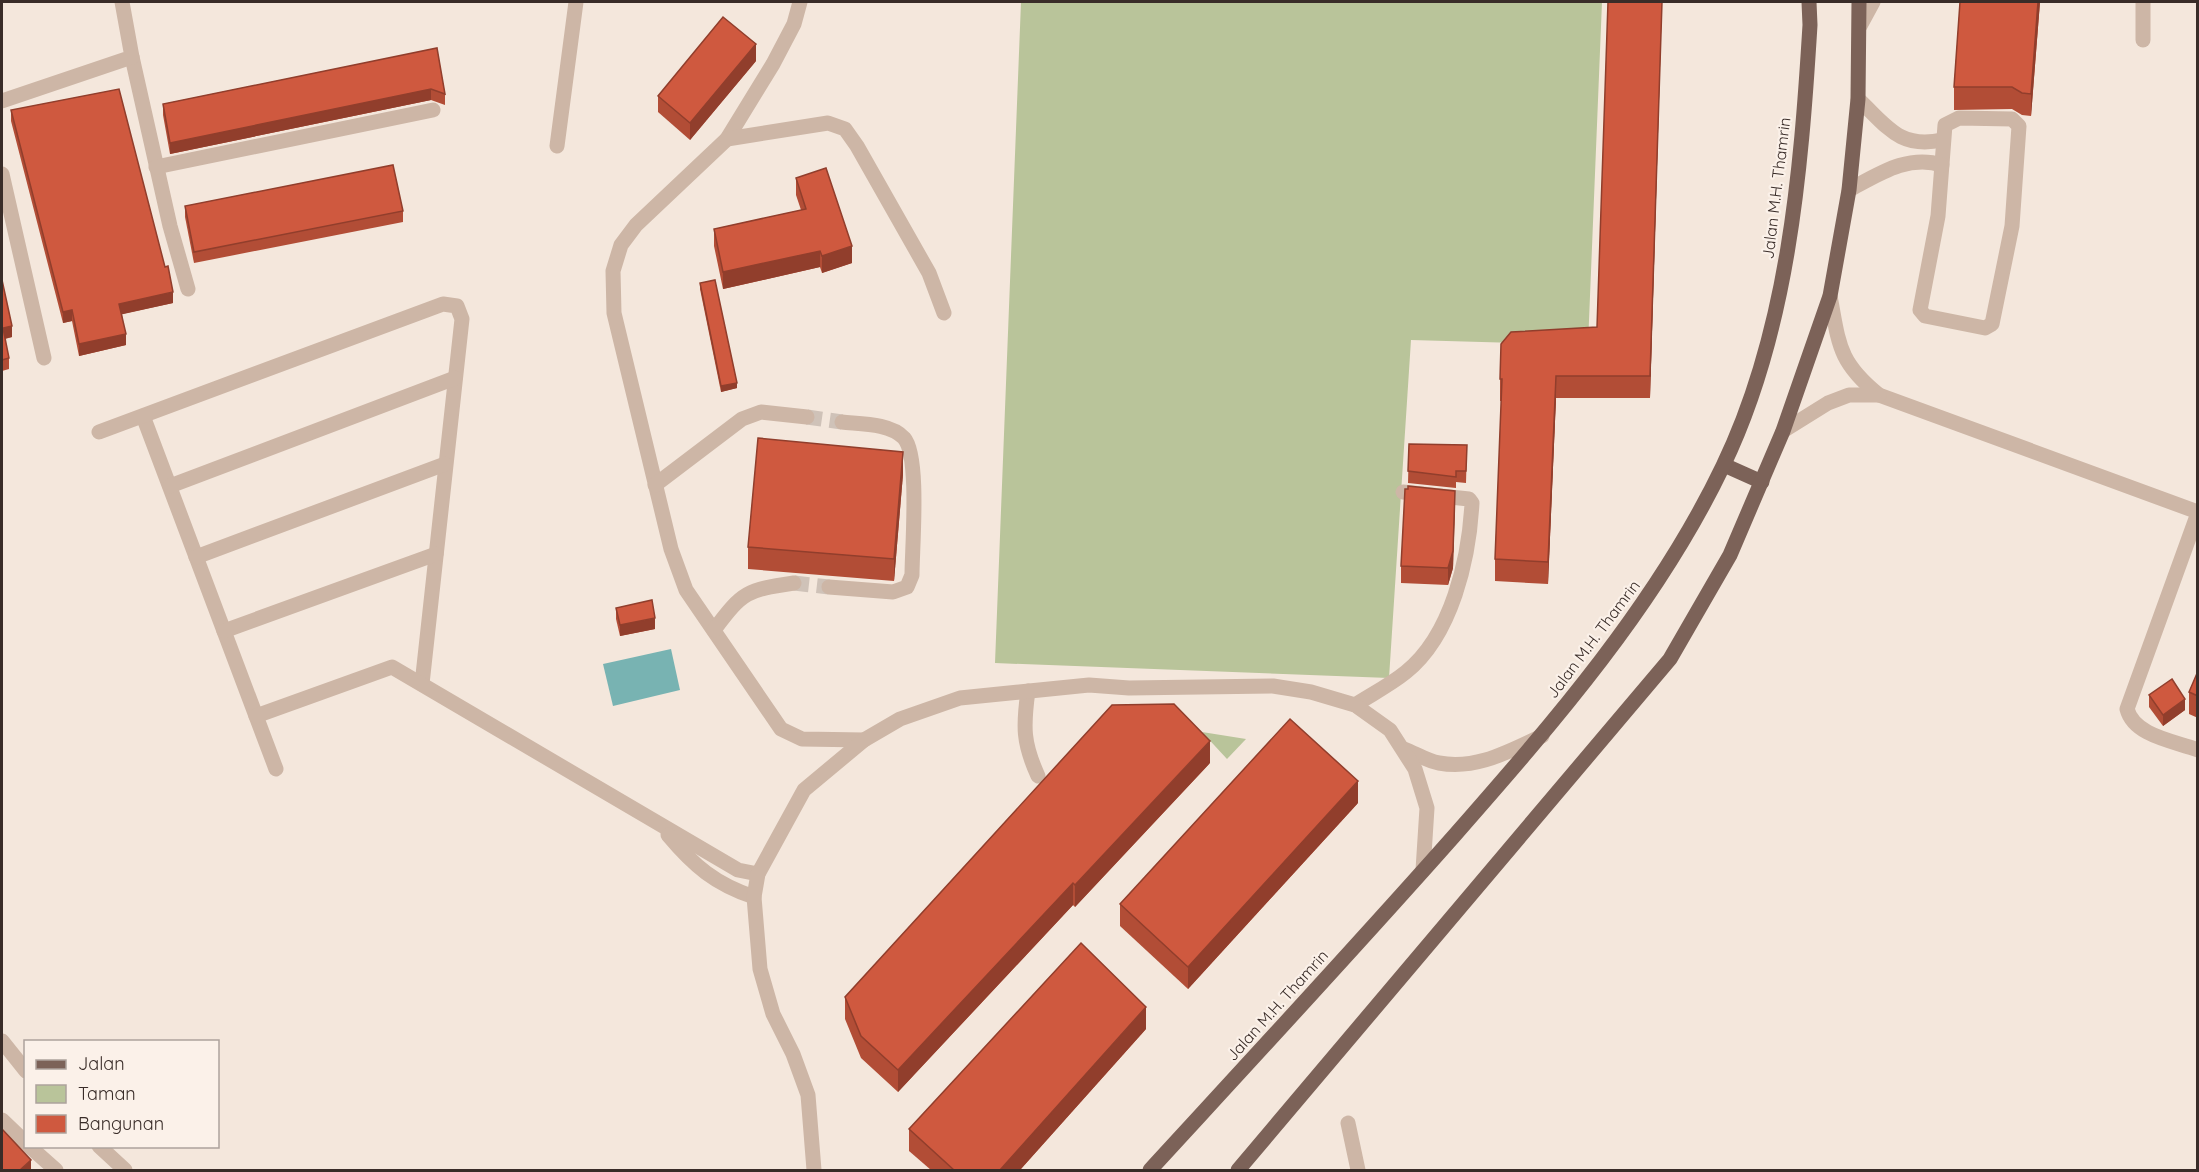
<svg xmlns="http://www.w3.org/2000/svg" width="2199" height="1172" font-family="Quicksand,sans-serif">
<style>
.green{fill:#b9c49a}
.water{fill:#78b3b2}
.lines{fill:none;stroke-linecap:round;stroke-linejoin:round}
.minor-tunnel{stroke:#cfc2b8;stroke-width:15;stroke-dasharray:15 8;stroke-linecap:butt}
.minor{stroke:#cdb6a6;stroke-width:15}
.major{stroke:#7c6258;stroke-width:15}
.wall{fill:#b24d36}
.shaded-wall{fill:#913e2c}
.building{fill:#cf593f;stroke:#913e2c;stroke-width:1.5}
.labels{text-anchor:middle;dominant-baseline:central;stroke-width:4.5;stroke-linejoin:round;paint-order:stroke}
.street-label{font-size:16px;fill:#392c28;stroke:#fbf1e9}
</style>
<rect width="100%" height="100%" fill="#f4e7dc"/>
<g class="green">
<path d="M1021 2H1602L1588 345 1411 340 1389 678 995 663Z"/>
<path d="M1202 732 1246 739 1227 759Z"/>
</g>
<path class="water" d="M671 649 680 690 613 706 603 664Z"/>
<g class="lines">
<g class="minor-tunnel">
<path d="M807 417 842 422"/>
<path d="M794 583 829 587"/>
</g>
<g class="minor">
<path d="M800 2 794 24 773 64 727 139 636 225 621 245 613 271 614 313 671 549 686 590 781 729 802 739 864 740"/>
<path d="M2143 2V40"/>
<path d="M1860 26 1873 2"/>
<path d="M132 57 170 226 188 289"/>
<path d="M1858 99C1887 126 1899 149 1942 140"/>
<path d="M2 101 132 57 122 2"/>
<path d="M1959 118 2012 119 2019 126 2012 226 1992 324 1985 328 1925 316 1920 310 1938 216 1945 125Z"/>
<path d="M727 139 828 123 845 129 857 146 929 273 944 313"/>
<path d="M557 146 576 2"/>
<path d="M156 167 433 110"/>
<path d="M2 174 44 358"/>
<path d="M1849 190C1879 174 1908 154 1942 165"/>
<path d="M1830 296C1839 344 1838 362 1879 395L2198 512"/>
<path d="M143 416 276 769"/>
<path d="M1783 431 1828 403 1849 395H1879"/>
<path d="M99 432 443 304 457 306 462 319 422 684"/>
<path d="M655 485 742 419 761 412 807 417"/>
<path d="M170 486 455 378"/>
<path d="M2198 513 2127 709C2134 736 2174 741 2198 750"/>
<path d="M196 557 445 464"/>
<path d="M829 587 893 592 907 587 912 575C912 548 920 456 904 438 890 423 860 424 842 422"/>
<path d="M714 630C743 591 747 590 794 583"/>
<path d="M224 631 436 554"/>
<path d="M1028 691C1023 727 1023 743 1038 776"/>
<path d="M1355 705C1372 694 1390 685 1406 672 1452 635 1469 559 1472 503L1469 499 1403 492"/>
<path d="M256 716 392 667 738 870 758 874"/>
<path d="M1404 749C1415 753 1427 761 1439 763 1477 770 1509 751 1542 736"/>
<path d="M668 835C694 866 715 884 754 897"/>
<path d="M2 1041 26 1071"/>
<path d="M2 1120 26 1143"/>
<path d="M1348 1123 1358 1170"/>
<path d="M29 1146 56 1170"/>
<path d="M99 1146 125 1170"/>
<path d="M814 1170 808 1095 793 1054 773 1014 760 969 754 897 758 874 804 790 864 740 900 719 960 698 1089 685 1129 688 1273 686 1311 692 1355 705 1390 730 1415 769 1427 808 1423 870"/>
</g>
<g class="major">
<path d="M1724 465 1762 482"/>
<path d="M1150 1170C1252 1059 1354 949 1454 836 1554 722 1657 604 1723 466 1788 331 1801 173 1810 25L1809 2"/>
<path d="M1238 1170 1670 659 1730 555 1783 431 1830 296 1849 190 1858 99 1859 2"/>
</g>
</g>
<g class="wall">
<path d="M1662 2 1650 398H1556L1548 584 1495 581V559L1502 401H1500V379L1597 327Z"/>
<path d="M1960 2H2040L2031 116 2022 115 2012 109 1954 110V87Z"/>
<path d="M437 48 445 94V105L431 100 170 154 163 115V104Z"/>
<path d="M756 61 690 140 658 112V96Z"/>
<path d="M11 110 173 303 122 314 126 345 79 356 72 321 63 323 11 121Z"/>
<path d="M796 178 852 263 822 273 820 267 723 289 714 246V229L801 210 796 195Z"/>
<path d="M185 206 403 211V222L194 263 185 217Z"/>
<path d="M2 280 12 337 5 339 9 358V369L2 371Z"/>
<path d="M700 283 737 388 721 392 700 289Z"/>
<path d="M1409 444 1467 445 1466 483 1456 482V488L1408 483Z"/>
<path d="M903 474 894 581 748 569V547Z"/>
<path d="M1455 507 1453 568 1448 585 1401 583V566Z"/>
<path d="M616 608 655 629 620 636 616 619Z"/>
<path d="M2198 671V718L2189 714V692Z"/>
<path d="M2149 695 2185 710 2163 726 2149 707Z"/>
<path d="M1210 763 1075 907 1073 905 898 1092 861 1058 845 1019V997Z"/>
<path d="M1358 803 1188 989 1120 926V904Z"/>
<path d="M1146 1029 1020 1170H931L909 1151V1129Z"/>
</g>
<g class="shaded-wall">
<path d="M1662 2 1650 398V376Z"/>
<path d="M2038 2H2040L2031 116V94Z"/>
<path d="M756 44V61L690 140V123Z"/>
<path d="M431 89V100L170 154V143Z"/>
<path d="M852 246V263L822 273V256Z"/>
<path d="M820 251V267L723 289V272Z"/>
<path d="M173 292V303L119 315V304Z"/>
<path d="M72 310V321L63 323V312Z"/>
<path d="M12 326V337L3 339V328Z"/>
<path d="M126 334V345L79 356V344Z"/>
<path d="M1556 376V398L1548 584V562Z"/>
<path d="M737 383V388L721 392V386Z"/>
<path d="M903 452V474L894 581V559Z"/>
<path d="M1455 491 1453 568 1448 585V568Z"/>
<path d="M655 618V629L620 636V625Z"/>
<path d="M2185 699V710L2163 726V715Z"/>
<path d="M1210 741V763L1075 907V885Z"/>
<path d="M1358 781V803L1188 989V967Z"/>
<path d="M1073 883V905L898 1092V1070Z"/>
<path d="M1146 1007V1029L1020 1170H1000Z"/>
<path d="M31 1160V1170H20Z"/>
</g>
<g class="building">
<path d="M1608 2H1662L1650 376H1556L1548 562 1495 559 1502 379H1500L1501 344 1511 332 1597 327Z"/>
<path d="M1960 2H2038L2031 94 2022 93 2012 87H1954Z"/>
<path d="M723 17 756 44 690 123 658 96Z"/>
<path d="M437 48 445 94 431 89 170 143 163 104Z"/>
<path d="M119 89 165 267 168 266 173 292 119 304 126 334 79 344 72 310 63 312 11 110Z"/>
<path d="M393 165 403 211 194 252 185 206Z"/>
<path d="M826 168 852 246 822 256 820 251 723 272 714 229 806 209 796 178Z"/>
<path d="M2 280 12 326 3 328 9 358 2 360Z"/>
<path d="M715 280 737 383 721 386 700 283Z"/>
<path d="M758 438 903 452 894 559 748 547Z"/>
<path d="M1409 444 1467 445 1466 471H1456V477L1408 471Z"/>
<path d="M1408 486 1455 491 1453 551 1448 568 1401 566 1405 489H1408Z"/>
<path d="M652 600 655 618 620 625 616 608Z"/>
<path d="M2198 671V696L2189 692Z"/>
<path d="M2172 679 2185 699 2163 715 2149 695Z"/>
<path d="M1174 704 1210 741 1075 885 1073 883 898 1070 861 1036 845 997 1112 705Z"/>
<path d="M1290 719 1358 781 1188 967 1120 904Z"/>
<path d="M1081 943 1146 1007 1000 1170H954L909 1129Z"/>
<path d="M2 1129 31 1160 20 1170H2Z"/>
</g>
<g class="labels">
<g class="street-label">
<text transform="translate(1776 188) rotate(-83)">Jalan M.H. Thamrin</text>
<text transform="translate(1593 639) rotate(-53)">Jalan M.H. Thamrin</text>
<text transform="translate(1277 1005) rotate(-48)">Jalan M.H. Thamrin</text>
</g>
</g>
<rect width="2199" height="1172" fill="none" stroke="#392c28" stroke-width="6"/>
<rect x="24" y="1040" width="195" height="108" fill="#fbf1e9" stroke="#ada29c" stroke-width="1.5"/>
<rect x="36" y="1060" width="30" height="9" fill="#7c6258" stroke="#ada29c" stroke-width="1.5"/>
<text x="78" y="1070" font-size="18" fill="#392c28">Jalan</text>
<rect x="36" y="1085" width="30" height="18" fill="#b9c49a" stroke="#ada29c" stroke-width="1.5"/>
<text x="78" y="1100" font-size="18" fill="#392c28">Taman</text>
<rect x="36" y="1115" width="30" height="18" fill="#cf593f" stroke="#ada29c" stroke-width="1.5"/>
<text x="78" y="1130" font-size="18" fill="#392c28">Bangunan</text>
</svg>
